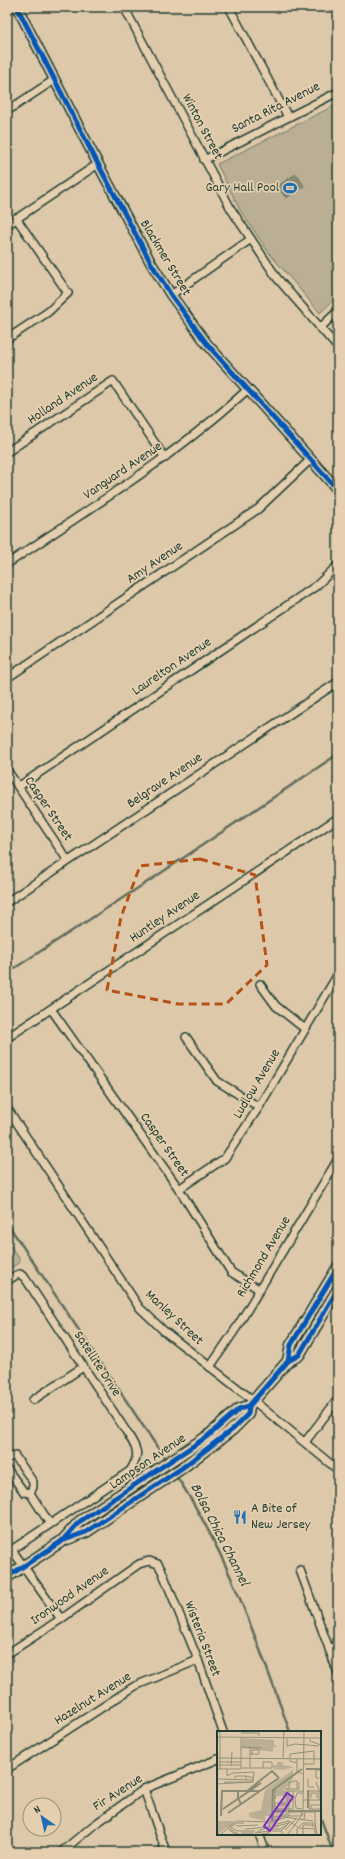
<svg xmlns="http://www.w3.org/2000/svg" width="345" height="1859" font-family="Dekko,sans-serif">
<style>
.green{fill:#baaf94;stroke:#6c7664}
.water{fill:#8b8c76;stroke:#606c5c}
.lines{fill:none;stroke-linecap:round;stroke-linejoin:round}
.stream{stroke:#606c5c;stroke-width:2.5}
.minor-casing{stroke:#1f3d34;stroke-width:10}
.tertiary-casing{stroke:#1f3d34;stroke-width:12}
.secondary-casing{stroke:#1f3d34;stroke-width:13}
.minor{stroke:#e5cfae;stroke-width:7}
.tertiary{stroke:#e5cfae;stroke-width:9}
.secondary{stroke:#e5cfae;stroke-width:10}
.cycleway-casing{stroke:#e5cfae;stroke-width:8}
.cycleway{stroke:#0057b8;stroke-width:5}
.marked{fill:none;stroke:#b65216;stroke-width:3;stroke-dasharray:8 5;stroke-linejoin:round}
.labels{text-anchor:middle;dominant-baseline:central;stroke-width:3.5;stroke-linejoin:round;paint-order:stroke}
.street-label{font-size:14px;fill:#1f3d34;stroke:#e5cfae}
.poi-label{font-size:14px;fill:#1f3d34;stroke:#e5cfae;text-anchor:end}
.water-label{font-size:15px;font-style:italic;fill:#2a453b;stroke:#e5cfae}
.inset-river{fill:none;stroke:#8b8c76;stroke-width:2}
.inset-road{fill:none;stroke:#91917a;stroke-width:1}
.view{fill:#7b2cbf;fill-opacity:0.15;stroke:#7b2cbf;stroke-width:2}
.inset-edge{fill:none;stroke:#1f3d34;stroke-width:2}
</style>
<rect width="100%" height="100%" fill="#ddc9a9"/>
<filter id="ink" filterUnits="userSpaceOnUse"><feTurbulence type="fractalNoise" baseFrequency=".025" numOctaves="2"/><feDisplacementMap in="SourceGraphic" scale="8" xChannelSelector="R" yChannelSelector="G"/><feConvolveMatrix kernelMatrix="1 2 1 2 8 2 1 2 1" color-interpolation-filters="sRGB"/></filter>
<g filter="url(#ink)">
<g class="green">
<path d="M338 104V296L320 313 269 253 240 210 217 164Z"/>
<path d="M7 1241 21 1261 7 1271Z"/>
</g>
<path class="water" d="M296 174 304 186 286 198 278 186Z"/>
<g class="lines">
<g class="stream">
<path d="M7 973 155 877 338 754"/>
<path d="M7 1223 166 1460"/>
<path d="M175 1474C228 1553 258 1644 290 1732"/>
<path d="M320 1816 333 1852"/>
</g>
<defs>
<g id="minor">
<path d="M124 7 231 209 277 278 338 348"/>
<path d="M229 7 288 117"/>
<path d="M337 7 338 8"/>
<path d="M7 111 54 80"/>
<path d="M204 160 338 92"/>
<path d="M7 225 98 164"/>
<path d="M171 295 251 239"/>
<path d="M320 328 338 311"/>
<path d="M7 339 48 312 68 293 16 218"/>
<path d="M7 452 113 381 165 458"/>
<path d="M7 564C89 509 174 457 247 390"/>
<path d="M7 678 258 509 310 460"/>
<path d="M7 770 68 861"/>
<path d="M18 787 316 586 338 565"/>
<path d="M7 902 338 682"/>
<path d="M260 984 276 1006 305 1029"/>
<path d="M51 1009 179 1189 231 1272 260 1290"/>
<path d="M186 1037 217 1081 259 1107"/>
<path d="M7 1038 338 818"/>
<path d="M7 1108 139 1307 164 1331 254 1401 338 1470"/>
<path d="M179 1189 225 1158 259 1107 338 974"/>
<path d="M7 1281 16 1275 20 1274 25 1278 126 1431C136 1448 142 1452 130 1471L7 1553"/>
<path d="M210 1367 237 1327 338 1159"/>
<path d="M33 1400 83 1367"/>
<path d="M305 1442 338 1399"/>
<path d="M7 1458 15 1456 33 1482V1487L30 1493"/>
<path d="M7 1469 24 1492 30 1493 50 1524"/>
<path d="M12 1550 61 1619"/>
<path d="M300 1570 338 1673"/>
<path d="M329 1649 338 1645"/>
<path d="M7 1654 61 1619 139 1564 149 1561 158 1564 162 1571 198 1660 223 1732"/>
<path d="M7 1769 135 1686 198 1660"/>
<path d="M144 1789 166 1852"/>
<path d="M259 1834 266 1852"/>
<path d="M61 1852 94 1825 144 1789 218 1759"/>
</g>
<path id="tertiary" d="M17 7 98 164 151 263 171 295 207 344 338 490"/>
<g id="secondary">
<path d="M288 1361 291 1345 338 1267"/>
<path d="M62 1541 79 1522 208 1436 239 1409 249 1406 288 1361 299 1355 338 1289"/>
<path d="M7 1577 62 1541 86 1532 182 1468 233 1429 248 1414 249 1406"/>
</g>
</defs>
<use href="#minor" class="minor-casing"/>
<use href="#tertiary" class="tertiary-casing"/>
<use href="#secondary" class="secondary-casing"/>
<use href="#minor" class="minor"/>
<use href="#tertiary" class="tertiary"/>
<use href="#secondary" class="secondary"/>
<defs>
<g id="cycleway">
<path d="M17 7 98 164 151 263 171 295 207 344 338 490"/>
<path d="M288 1361 291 1345 338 1267"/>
<path d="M62 1541 79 1522 208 1436 239 1409 249 1406 288 1361 299 1355 338 1289"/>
<path d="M7 1577 62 1541 86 1532 182 1468 233 1429 248 1414 249 1406"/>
</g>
</defs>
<use href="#cycleway" class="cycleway-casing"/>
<use href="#cycleway" class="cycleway"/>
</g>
</g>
<path class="marked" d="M200 859 255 875 267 965 226 1004H178L107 990 121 917 140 866Z"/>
<defs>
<symbol id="stadium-bare" viewBox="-9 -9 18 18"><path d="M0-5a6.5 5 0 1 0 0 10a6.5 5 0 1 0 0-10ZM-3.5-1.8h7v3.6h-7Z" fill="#1f6fb2" stroke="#e5cfae" stroke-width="2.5" paint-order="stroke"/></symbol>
<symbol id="restaurant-bare" viewBox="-9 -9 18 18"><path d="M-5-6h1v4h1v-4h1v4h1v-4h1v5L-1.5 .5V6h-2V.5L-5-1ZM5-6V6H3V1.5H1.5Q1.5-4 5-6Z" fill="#1f6fb2" stroke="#e5cfae" stroke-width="2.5" paint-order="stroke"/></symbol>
</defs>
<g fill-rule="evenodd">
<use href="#stadium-bare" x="280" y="178" width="20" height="20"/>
<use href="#restaurant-bare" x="230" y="1507" width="20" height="20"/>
</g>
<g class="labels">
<g class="street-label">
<text transform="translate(276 108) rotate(-27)">Santa Rita Avenue</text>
<text transform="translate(202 127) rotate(62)">Winton Street</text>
<text transform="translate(165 258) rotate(59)">Blackmer Street</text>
<text transform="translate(63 399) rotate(-34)">Holland Avenue</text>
<text transform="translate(123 471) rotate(-34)">Vanguard Avenue</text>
<text transform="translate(155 563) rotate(-34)">Amy Avenue</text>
<text transform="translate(172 667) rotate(-34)">Laurelton Avenue</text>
<text transform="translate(165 781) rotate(-34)">Belgrave Avenue</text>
<text transform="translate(48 809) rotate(56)">Casper Street</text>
<text transform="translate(165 917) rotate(-34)">Huntley Avenue</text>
<text transform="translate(257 1084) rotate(-59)">Ludlow Avenue</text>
<text transform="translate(164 1145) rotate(55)">Casper Street</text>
<text transform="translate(264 1257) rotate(-59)">Richmond Avenue</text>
<text transform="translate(174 1318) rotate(43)">Manley Street</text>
<text transform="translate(97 1364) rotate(57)">Satellite Drive</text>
<text transform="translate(148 1462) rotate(-34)">Lampson Avenue</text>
<text transform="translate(70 1596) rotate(-35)">Ironwood Avenue</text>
<text transform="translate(202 1639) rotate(69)">Wisteria Street</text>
<text transform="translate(93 1699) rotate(-32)">Hazelnut Avenue</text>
<text transform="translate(118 1793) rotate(-33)">Fir Avenue</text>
</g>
<g class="poi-label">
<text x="279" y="188">Gary Hall Pool</text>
<text x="251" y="1509" text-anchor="start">A Bite of<tspan x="251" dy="16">New Jersey</tspan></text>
</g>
<g class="water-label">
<text transform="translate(219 1535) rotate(63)">Bolsa Chica Channel</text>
</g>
</g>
<g transform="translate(217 1731)">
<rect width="104" height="104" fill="#ddc9a9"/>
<path d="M25 7 60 9H57V14L61 16H56V21L25 17ZM60 31H66V34L77 36 67 39 56 38V34H60ZM76 39V48L71 55 66 59H56L55 85H48V90L32 86V82L44 79 48 59ZM0 90H18L0 104Z" fill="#baaf94"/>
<path class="inset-river" d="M89 38H104M30 60 55 40 62 47M21 61V67L24 73M91 77V59M6 78 44 52M55 80H69M71 80H104M11 82 62 47M4 85 5 60H43M55 90 56 59 85 38"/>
<path class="inset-road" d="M24 2H42V5M0 6 104 7M70 7V15L78 13 102 15M93 8V10L104 14M24 16 45 17M33 23H42V19H35V24M73 23 97 20V33H87M73 23V30L80 32M0 27 104 28M66 28 67 0M80 28V41L87 43M0 31H24M0 34H24M14 35 15 21M33 36V17M24 37H55M46 37V31H55V37M0 38H24V6M3 38V0M102 47H99V39H104M0 48 37 49M91 48V56H97M18 49V45H29M29 49V45L37 47M7 51H36L37 41 16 42 10 45V38M99 51 102 59V69M0 53 36 51M70 57V84M68 58H82V51M72 58V52L77 50H80V58M58 59 57 78H76V60M57 60H68V62M71 60H87M72 60V78M104 60H92V78H104M57 62H70M94 67V62H100V67M58 68 59 64H70M87 69H104M58 78V72H69M60 78 61 74H69M85 78 79 77 78 68 80 62H86M94 78V74H104M58 86 70 83M67 86 96 90M58 89 67 85H84L85 81H72V85M87 89 88 81H98V104M86 92H96V96M98 92 100 104M19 95 41 94M11 96 20 90 56 91 69 86M13 96 20 92H27M14 96 20 100H38M56 96 72 92M58 96 56 81H70M60 96V93L72 90 82 97 98 98M12 97 22 104M11 98 18 103 36 104M28 98 53 96M55 98H63L70 94M68 99 79 88M55 100H64L67 104M64 100 73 91M40 101 51 96M24 102H36V104M38 102 52 100M3 104 12 96M38 104 51 102M51 104 53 92M70 104 86 83 87 0M80 104V98L86 92M86 104V94H96"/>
<path class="view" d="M70 62 76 66 53 100 47 95Z"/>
<rect width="104" height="104" class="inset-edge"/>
</g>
<rect width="345" height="1859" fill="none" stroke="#e5cfae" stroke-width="24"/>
<rect x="12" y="12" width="321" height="1835" fill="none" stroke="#1f3d34" stroke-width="1.5" filter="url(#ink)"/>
<g transform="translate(42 1817) rotate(326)"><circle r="19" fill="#e5cfae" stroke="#96957d"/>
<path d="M0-3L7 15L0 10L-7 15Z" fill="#1f6fb2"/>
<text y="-6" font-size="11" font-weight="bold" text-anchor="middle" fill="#1f3d34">N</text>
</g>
</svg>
